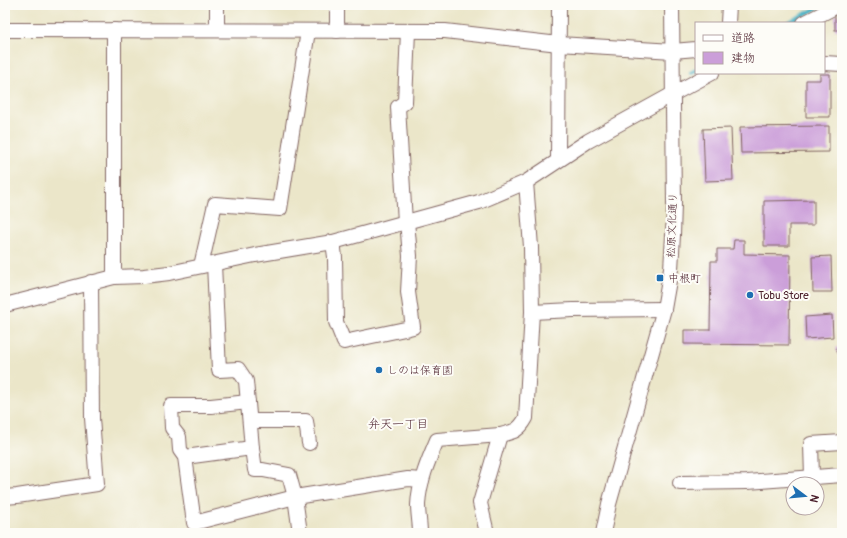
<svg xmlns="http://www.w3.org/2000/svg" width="847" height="538" font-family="Pangolin,'Klee One',sans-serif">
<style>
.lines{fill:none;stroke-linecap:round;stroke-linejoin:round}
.stream{stroke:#49b3c7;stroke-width:4}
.building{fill:#cb9ed9}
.minor-casing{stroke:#826562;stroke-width:16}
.minor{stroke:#fff;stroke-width:14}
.poi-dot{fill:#1f6fb2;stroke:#fdfcf7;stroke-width:1.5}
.labels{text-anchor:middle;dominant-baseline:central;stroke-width:4;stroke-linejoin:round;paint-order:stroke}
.street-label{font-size:11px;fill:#4a1f2b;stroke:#fdfcf7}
.poi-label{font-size:11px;fill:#4a1f2b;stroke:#fdfcf7;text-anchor:start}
.neighbourhood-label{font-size:12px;fill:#4a1f2b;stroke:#fdfcf7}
</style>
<rect width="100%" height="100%" fill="#fdfcf7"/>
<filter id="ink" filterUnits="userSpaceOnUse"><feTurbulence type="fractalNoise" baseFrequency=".025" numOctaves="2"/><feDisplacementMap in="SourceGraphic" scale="8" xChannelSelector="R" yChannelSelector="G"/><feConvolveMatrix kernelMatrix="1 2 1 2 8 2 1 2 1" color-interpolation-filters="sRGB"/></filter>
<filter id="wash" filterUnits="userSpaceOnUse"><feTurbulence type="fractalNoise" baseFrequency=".012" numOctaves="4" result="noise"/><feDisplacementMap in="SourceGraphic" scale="16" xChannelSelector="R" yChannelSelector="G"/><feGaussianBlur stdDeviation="0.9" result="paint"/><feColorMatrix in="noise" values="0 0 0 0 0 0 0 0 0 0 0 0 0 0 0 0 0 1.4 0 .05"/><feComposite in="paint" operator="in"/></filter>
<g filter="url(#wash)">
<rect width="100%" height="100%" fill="#ebe6c9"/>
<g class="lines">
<g class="stream">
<path d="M787 23 823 5"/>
<path d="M691 73 696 70"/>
</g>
</g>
<g id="blocks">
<g class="building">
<rect x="835" y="15" width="7" height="15"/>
<path d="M820 74H830V117H806V80H820Z"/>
<path d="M829 126V152L741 153 740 127Z"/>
<path d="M731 128 733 180 705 181 703 129Z"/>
<path d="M814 200V225H789V246H764V201Z"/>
<path d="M734 240H744V254L790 255 789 345 684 344V330H710L711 261H717V249H733Z"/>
<path d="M831 256 832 292H813L812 257Z"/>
<path d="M832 315 833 337 806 339 805 317Z"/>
<path d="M842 345V363L836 348Z"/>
</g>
</g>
</g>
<g filter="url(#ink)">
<use href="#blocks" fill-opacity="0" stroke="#826562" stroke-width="1"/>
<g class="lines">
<defs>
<g id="minor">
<path d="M728 23 729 5"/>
<path d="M804 23 839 5"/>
<path d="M5 30 445 31 559 44 673 51 696 49"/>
<path d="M114 30V277"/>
<path d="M217 30V5"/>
<path d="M337 31V5"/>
<path d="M824 63 842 64"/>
<path d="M558 159 559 5"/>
<path d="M405 222 398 107 405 102 408 31"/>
<path d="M333 242 335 257 336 322 344 342 405 329 413 327 408 292 410 256 407 221"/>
<path d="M214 264 219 370 238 369 246 381 252 448 255 470H263L289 475 295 497 300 533"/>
<path d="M201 266 215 204 280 209 308 31"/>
<path d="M5 305 114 277 144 276 169 273 255 255 333 242 479 202 526 182 588 141 673 94 712 73"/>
<path d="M532 312 573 310 664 309"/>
<path d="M248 402 211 406H171L172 428 179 437 180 450 185 457 194 523 295 497 408 479 422 480"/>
<path d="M251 421H306L309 443"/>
<path d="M185 457 252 448"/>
<path d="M812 477 811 444 842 442"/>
<path d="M680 483 747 482 842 475"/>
<path d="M5 497 17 496 97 484 92 418 91 282"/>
<path d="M420 533C420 524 418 514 418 505 419 482 428 461 437 440L500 435C513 432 519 431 526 418L532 312 531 247 526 182"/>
<path d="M487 533 480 503 500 435"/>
<path d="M603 533 609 504 664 309 671 269 673 235 674 204 672 5"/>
</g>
</defs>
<use href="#minor" class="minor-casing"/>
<use href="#minor" class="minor"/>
</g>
</g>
<g class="poi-dot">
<rect x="656" y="274" width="8" height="8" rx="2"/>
<circle cx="750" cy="295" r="4"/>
<circle cx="379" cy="370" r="4"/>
</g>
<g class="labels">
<g class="street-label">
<text transform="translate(672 225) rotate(-88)">松原文化通り</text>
</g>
<g class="poi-label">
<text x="668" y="278">中根町</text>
<text x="758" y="295">Tobu Store</text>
<text x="387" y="370">しのは保育園</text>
</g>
<g class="neighbourhood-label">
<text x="398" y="424">弁天一丁目</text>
</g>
</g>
<rect width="847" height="538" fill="none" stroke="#fdfcf7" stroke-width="20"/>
<rect x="695" y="22" width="130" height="52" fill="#fdfcf7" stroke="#b5a4a5"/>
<rect x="703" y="35" width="20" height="6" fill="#ffffff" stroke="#b5a4a5"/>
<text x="731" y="42" font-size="12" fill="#4a1f2b">道路</text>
<rect x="703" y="52" width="20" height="12" fill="#cb9ed9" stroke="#b5a4a5"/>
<text x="731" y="62" font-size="12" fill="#4a1f2b">建物</text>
<g transform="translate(805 496) rotate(106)"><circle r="19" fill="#fdfcf7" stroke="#b5a4a5"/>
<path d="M0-3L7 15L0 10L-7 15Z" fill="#1f6fb2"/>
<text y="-6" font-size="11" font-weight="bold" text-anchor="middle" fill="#4a1f2b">N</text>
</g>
</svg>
